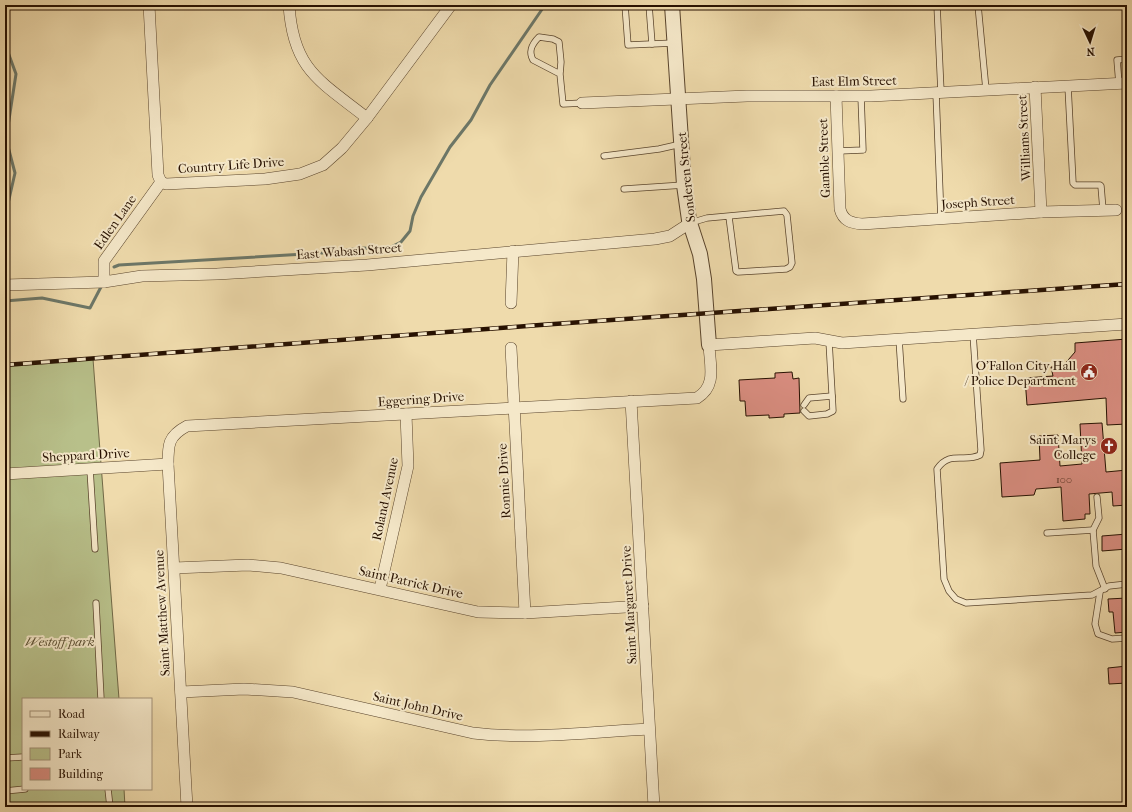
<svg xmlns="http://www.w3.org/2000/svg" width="1132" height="812" font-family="'IM FELL French Canon',serif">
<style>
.green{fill:#b8c08a;stroke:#706846}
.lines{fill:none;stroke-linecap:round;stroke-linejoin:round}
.stream{stroke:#6c7768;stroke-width:3}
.building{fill:#d98d80;stroke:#271101}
.service-casing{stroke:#59442c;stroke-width:7}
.minor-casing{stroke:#59442c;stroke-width:12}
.tertiary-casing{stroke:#59442c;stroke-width:16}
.service{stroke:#f5e8c9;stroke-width:5.5}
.minor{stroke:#f5e8c9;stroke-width:11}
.tertiary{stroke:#f5e8c9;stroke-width:14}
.rail-casing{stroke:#271101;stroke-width:4.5}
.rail{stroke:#f5e8c9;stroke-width:3;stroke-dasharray:9;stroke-linecap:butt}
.labels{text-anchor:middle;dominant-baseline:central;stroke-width:4;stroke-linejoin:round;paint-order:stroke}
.number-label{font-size:11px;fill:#543021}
.street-label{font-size:13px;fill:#271101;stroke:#f5e8c9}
.poi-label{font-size:13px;fill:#271101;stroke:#f5e8c9;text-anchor:end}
.park-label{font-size:13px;font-style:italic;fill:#5a4e31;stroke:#f5e8c9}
</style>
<rect width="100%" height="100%" fill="#efdbac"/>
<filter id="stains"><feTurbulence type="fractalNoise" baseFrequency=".005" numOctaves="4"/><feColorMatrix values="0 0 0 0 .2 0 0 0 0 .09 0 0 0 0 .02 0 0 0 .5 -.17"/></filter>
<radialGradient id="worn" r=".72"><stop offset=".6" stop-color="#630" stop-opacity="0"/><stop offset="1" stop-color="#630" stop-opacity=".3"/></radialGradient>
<path class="green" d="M93 359 119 699H23V789H124L125 807H5V364Z"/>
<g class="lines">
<g class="stream">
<path d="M5 44 16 74 6 139 15 173 7 208 5 211"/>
<path d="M114 267 119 265 322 253 363 248 387 249 401 242 410 231 413 216 421 197 450 147 471 120 490 85 545 5"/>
<path d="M5 301 42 298 90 308 102 285"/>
</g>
</g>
<g class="building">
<path d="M1127 339V424L1107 425 1106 398 1027 405 1025 378 1053 376 1051 367H1062L1075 352V343Z"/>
<path d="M792 372 793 379 799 378 800 413 784 414V417L769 418V415L746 416 745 401H740L739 380 775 378V373Z"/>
<path d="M1102 423 1106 472 1127 470V505L1113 506 1112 492 1089 494 1090 514H1085V519L1063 521 1061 487 1036 489 1034 495 1002 497 1000 463 1040 460 1039 436 1058 435 1060 466 1082 464 1080 424Z"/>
<path d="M1127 534V549L1102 551V536Z"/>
<path d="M1127 598V632L1115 633 1113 612H1109L1108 599Z"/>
<path d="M1127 666V683L1109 684 1108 668Z"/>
</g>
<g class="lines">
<defs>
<g id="service">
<path d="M625 5 628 45 674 43"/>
<path d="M649 5 652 44"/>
<path d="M937 5 941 92"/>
<path d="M978 5 986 90"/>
<path d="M560 74 561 62 559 42 553 39 539 37C532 44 528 51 533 60L560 74 563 104 582 103"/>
<path d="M1119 84 1117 60 1127 59"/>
<path d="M1068 86 1073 183 1075 185H1100L1101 186 1103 210"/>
<path d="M936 93 941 219"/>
<path d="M838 151 863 150 861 96"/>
<path d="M604 156 659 149 681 144"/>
<path d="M624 189 684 185"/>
<path d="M690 223 707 218 784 211 787 215 792 263 790 267 786 269 738 272 736 271 729 217"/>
<path d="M973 334 981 450 980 455C964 463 950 450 937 469L944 579 949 591 956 599 966 603 1092 595 1109 586 1127 584"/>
<path d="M899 339 903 399"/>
<path d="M804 405 809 398 832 396"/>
<path d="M804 411 809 416 827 414 833 411 829 341"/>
<path d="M90 469 95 549"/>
<path d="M1097 497 1099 518 1093 530 1096 566 1105 589"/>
<path d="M1047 533 1093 530"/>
<path d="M1100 592 1095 624 1098 634 1112 639 1127 638"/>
<path d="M96 603 101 699"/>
<path d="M5 758 23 757"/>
<path d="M108 789 110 807"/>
<path d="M5 791 25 789"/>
</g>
<g id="minor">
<path d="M149 5 158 175 161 182 166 184 265 179 300 174 323 165 342 148 367 118 451 5"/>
<path d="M289 5C293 70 320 81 367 118"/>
<path d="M1035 87 1041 212"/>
<path d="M836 96 840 209C843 221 851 223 862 224L1041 212 1116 210"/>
<path d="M582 103 747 96H871L1127 83"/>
<path d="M104 282V261L161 182"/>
<path d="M5 285 104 282 142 276 217 274 367 265 655 239 670 236 690 223"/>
<path d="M511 303 513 251"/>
<path d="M511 348 525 613"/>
<path d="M631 401 654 807"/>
<path d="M5 474 168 464"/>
<path d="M174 568 248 565 281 568 478 612 525 613 643 606"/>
<path d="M380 589 408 466 406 414"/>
<path d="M181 692 244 689 293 692 473 733C531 740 591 732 649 729"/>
<path d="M187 807 168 464C168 445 168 436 187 426L697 398C717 386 710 366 709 345L815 338 842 343 1127 324"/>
</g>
<path id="tertiary" d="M672 5 684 185 689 220 700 254 704 279 709 345"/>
</defs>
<use href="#service" class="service-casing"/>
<use href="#minor" class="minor-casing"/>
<use href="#tertiary" class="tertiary-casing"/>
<use href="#service" class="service"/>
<use href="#minor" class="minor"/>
<use href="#tertiary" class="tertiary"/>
<defs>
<path id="rail" d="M5 365 540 325 1127 284"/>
</defs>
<use href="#rail" class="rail-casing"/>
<use href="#rail" class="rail"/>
</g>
<defs>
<symbol id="civic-disc" viewBox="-11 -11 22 22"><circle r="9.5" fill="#8f2418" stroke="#f5e8c9"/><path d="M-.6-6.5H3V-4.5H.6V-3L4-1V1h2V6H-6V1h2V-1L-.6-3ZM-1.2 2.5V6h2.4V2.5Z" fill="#fff"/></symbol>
<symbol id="church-disc" viewBox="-11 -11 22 22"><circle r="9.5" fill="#8f2418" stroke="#f5e8c9"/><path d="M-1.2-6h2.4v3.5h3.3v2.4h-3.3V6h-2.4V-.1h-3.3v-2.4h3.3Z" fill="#fff"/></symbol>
</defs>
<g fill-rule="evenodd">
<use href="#civic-disc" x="1079" y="362" width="20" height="20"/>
<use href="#church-disc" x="1099" y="436" width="20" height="20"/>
</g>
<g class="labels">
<g class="number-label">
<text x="1064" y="479">100</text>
</g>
<g class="street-label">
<text transform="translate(854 81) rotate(-1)">East Elm Street</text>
<text transform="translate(1024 138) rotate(-93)">Williams Street</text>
<text transform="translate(824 158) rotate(-92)">Gamble Street</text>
<text transform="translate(231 165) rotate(-4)">Country Life Drive</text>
<text transform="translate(686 177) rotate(-96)">Sonderen Street</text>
<text transform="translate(978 202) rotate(-4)">Joseph Street</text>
<text transform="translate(115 222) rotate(-55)">Edlen Lane</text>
<text transform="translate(349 251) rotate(-4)">East Wabash Street</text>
<text transform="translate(421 399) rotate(-4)">Eggering Drive</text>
<text transform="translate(86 455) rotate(-3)">Sheppard Drive</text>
<text transform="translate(504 481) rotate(-93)">Ronnie Drive</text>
<text transform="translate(385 499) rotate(-78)">Roland Avenue</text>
<text transform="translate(411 582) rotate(13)">Saint Patrick Drive</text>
<text transform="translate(629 605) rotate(-93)">Saint Margaret Drive</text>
<text transform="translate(162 613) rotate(-93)">Saint Matthew Avenue</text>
<text transform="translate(418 706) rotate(13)">Saint John Drive</text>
</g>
<g class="poi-label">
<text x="1076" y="365">O'Fallon City Hall<tspan x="1076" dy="15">/ Police Department</tspan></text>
<text x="1096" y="439">Saint Marys<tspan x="1096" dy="15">College</tspan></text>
</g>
<g class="park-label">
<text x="60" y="641">Westoff park</text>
</g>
</g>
<rect width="1132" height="812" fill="none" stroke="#efdbac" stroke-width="20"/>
<rect x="6" y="6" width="1120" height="800" fill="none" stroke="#271101" stroke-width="2"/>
<rect x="10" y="10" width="1112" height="792" fill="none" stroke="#271101"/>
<rect x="22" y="698" width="130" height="92" fill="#f5e8c9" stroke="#a39279"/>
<rect x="30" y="711" width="20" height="6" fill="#f5e8c9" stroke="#a39279"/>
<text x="58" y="718" font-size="12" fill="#271101">Road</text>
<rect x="30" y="731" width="20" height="6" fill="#271101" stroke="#a39279"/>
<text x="58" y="738" font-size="12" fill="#271101">Railway</text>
<rect x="30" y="748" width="20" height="12" fill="#b8c08a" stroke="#a39279"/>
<text x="58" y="758" font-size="12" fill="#271101">Park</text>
<rect x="30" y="768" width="20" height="12" fill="#d98d80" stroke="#a39279"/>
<text x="58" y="778" font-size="12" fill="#271101">Building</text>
<g transform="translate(1090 42) rotate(176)" stroke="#f5e8c9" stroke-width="3" paint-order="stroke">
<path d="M0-3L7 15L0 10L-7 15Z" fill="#271101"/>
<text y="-6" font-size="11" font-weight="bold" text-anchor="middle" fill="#271101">N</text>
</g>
<rect width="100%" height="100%" filter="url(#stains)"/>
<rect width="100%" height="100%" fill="url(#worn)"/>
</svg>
